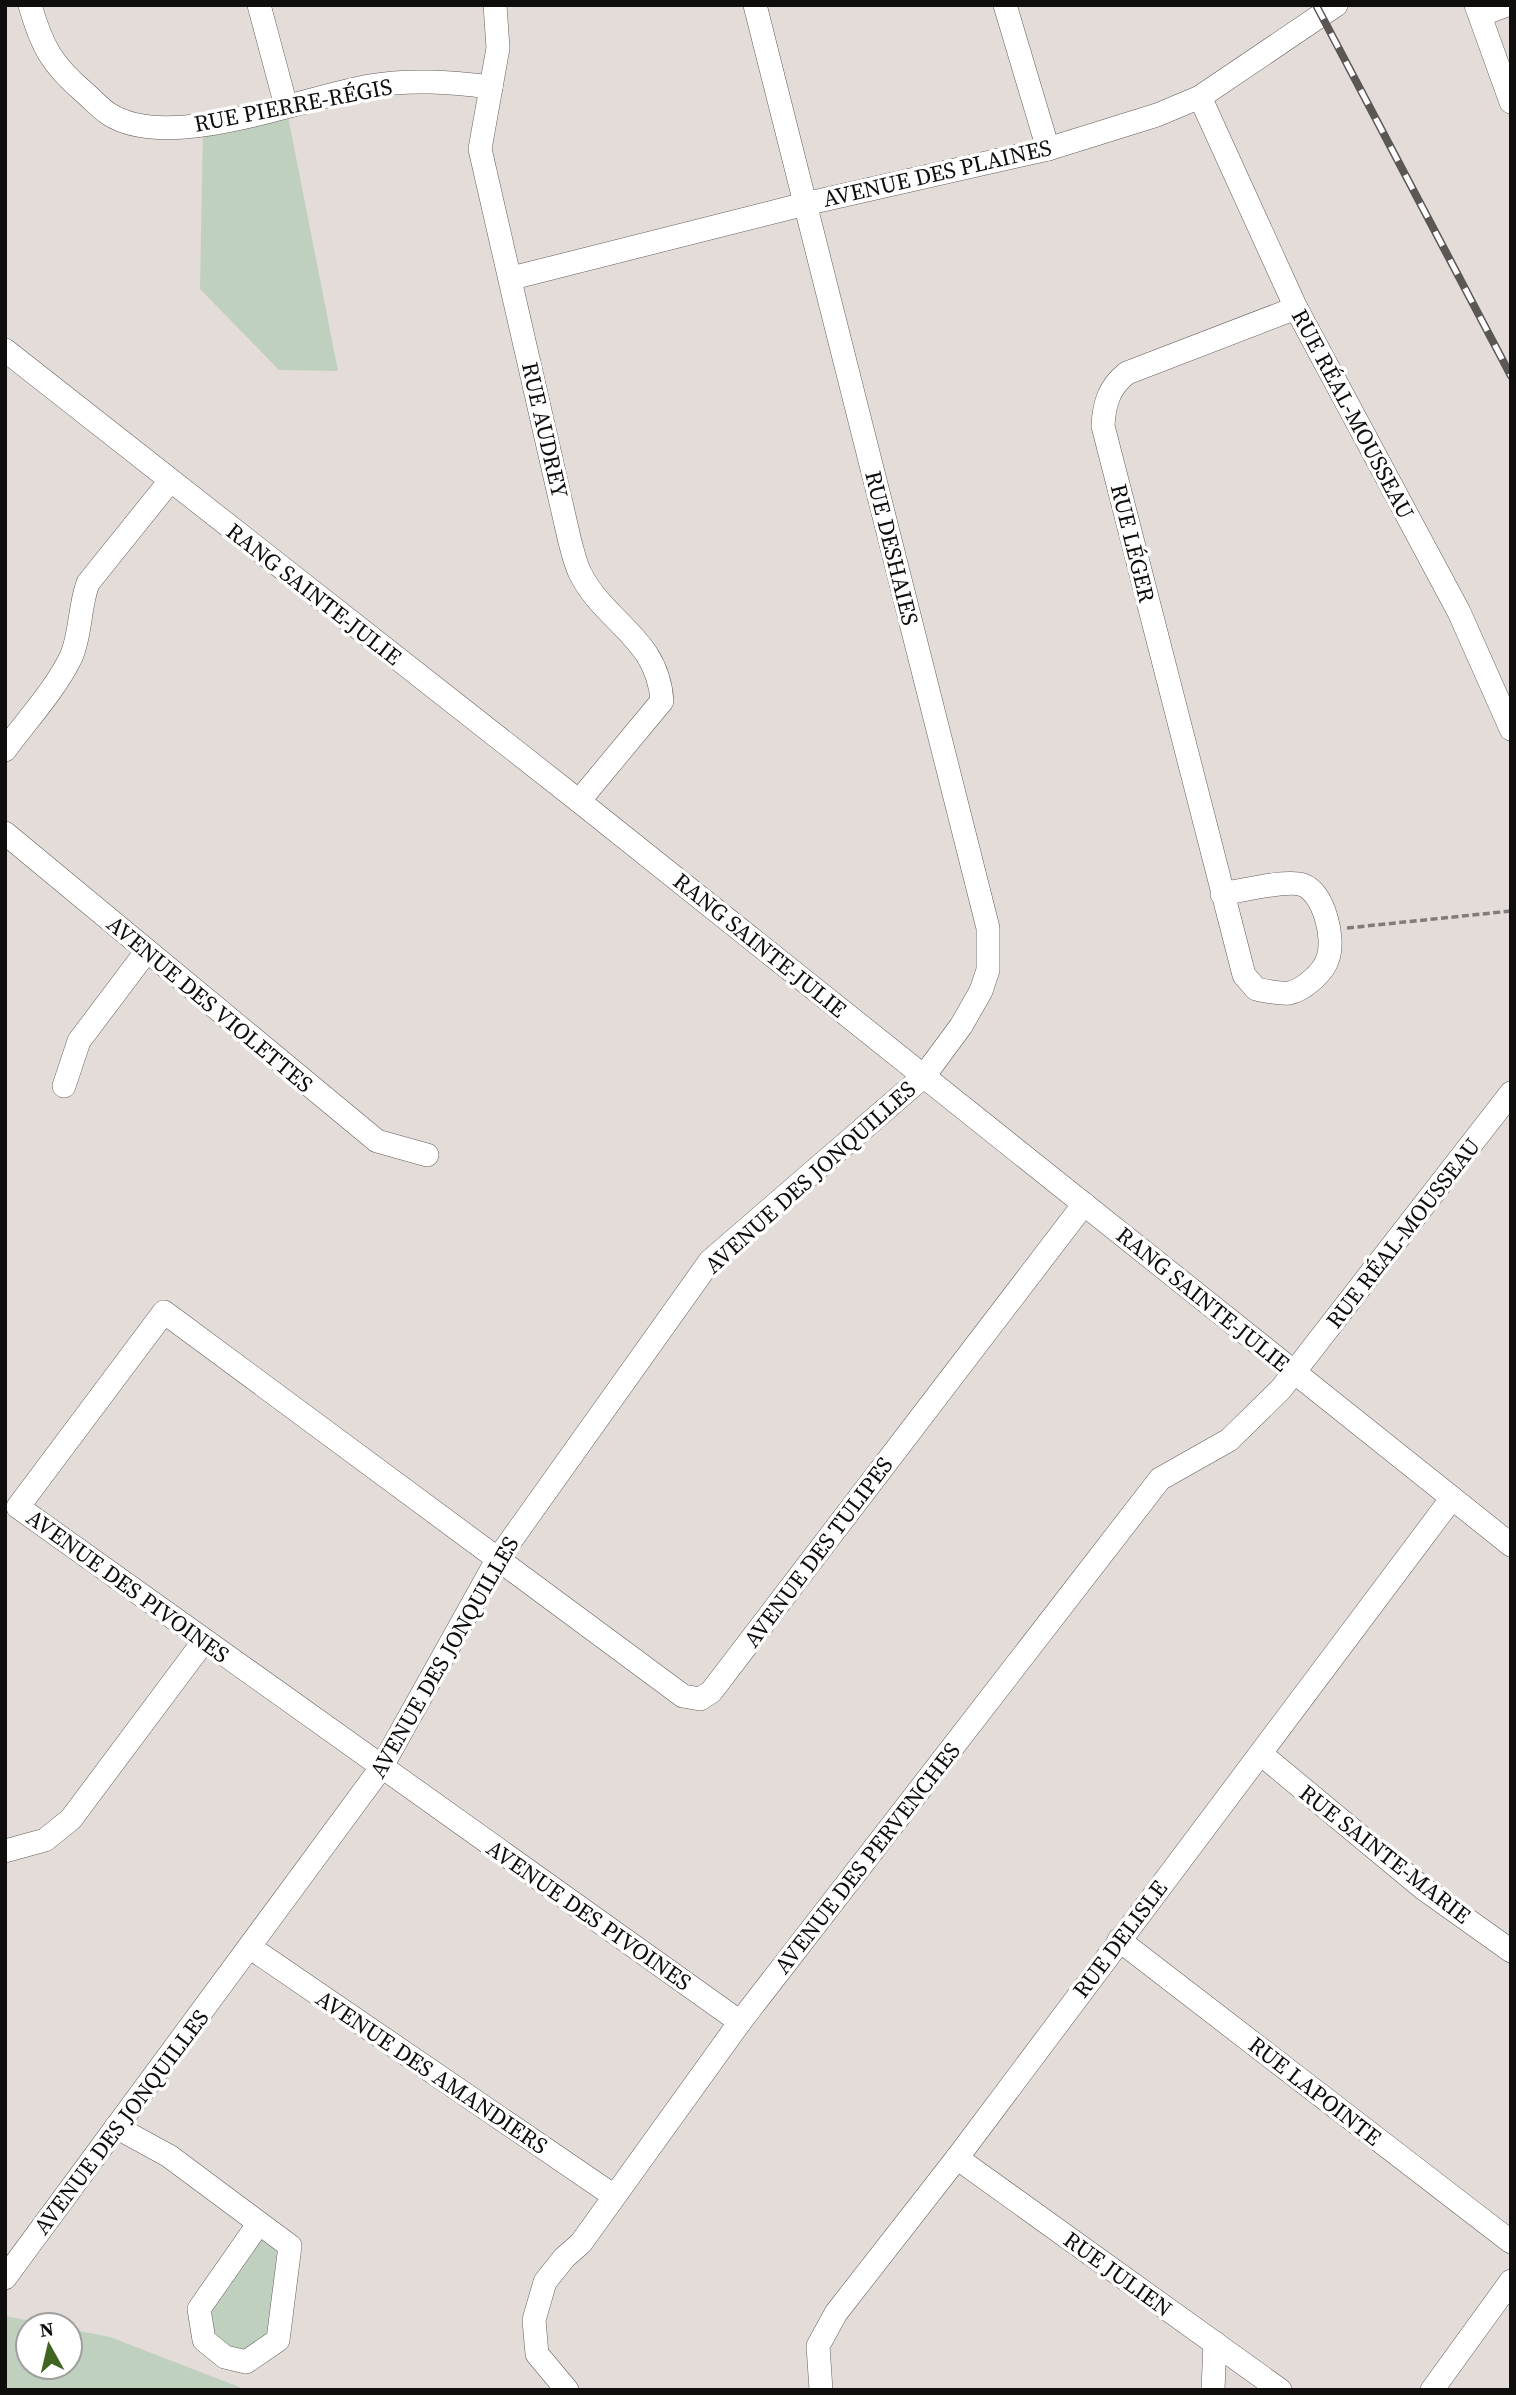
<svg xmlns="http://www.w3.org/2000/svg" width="1516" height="2395" font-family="'Source Serif 4',serif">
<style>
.green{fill:#bfd1be}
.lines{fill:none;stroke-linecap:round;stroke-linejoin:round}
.minor-casing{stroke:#645e5b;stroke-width:24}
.path{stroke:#817b79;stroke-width:3.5;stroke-dasharray:7 3.5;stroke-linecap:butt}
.minor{stroke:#fff;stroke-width:23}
.rail-casing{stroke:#5b5755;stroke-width:8}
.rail{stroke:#fff;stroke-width:5;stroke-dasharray:16;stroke-linecap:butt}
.labels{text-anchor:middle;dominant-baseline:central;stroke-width:7;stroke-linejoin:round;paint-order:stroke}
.street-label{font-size:23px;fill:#100e0d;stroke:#fff}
</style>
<rect width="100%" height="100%" fill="#e4dcd9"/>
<g class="green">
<path d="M286 106 338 371 279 370 200 289 203 126Z"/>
<path d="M259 2234 290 2250 279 2332 252 2358 214 2348 199 2320Z"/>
<path d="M5 2316 51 2325H28V2367H70V2329L110 2337 247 2390H5Z"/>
</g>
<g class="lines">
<defs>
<g id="minor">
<path d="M30 5C42 47 52 65 85 93 93 100 101 109 109 114 169 153 301 98 369 86 410 79 450 82 491 87"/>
<path d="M259 5 286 106"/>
<path d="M495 5 498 48 480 149 570 542C573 552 575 563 580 573 605 623 658 638 662 701L579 801"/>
<path d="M1005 5 1048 149"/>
<path d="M1476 5 1511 102"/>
<path d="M1480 15 1507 5"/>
<path d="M1200 97 1296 308 1459 612 1511 729"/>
<path d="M512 278 805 204 1048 149 1157 115 1200 97 1336 5"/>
<path d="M5 350 579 801 1511 1545"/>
<path d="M5 750C27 720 55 690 71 657 81 635 79 607 88 583L170 481"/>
<path d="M5 833 377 1141 427 1155"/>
<path d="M1222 894C1241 891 1287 879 1303 885 1324 893 1335 938 1328 958 1324 972 1304 990 1289 993 1279 994 1266 991 1256 989L1244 975 1103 426C1104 404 1109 387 1127 373L1296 308"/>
<path d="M64 1086 79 1041 146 952"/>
<path d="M1261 1754 1424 1889 1511 1951"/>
<path d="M5 1851 45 1840 71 1819 204 1641"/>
<path d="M1119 1940 1511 2242"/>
<path d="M251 1948 614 2196"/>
<path d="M740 2022 18 1507 164 1312 683 1696 700 1699 711 1692 1084 1204"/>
<path d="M116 2127 169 2156 290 2246 278 2340 246 2362 225 2357 204 2340 199 2309 259 2223"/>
<path d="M957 2158 1280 2390"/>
<path d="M5 2278 381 1768 497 1560 710 1261 924 1076 961 1026 981 991 988 970V928L755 5"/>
<path d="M567 2390 537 2354 534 2320 545 2282 564 2258 581 2243 740 2022 1160 1479 1229 1440 1281 1389 1511 1093"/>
<path d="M821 2390 818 2346 836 2313 957 2158 1452 1498"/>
<path d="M1213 2390 1215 2343"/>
<path d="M1432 2390 1511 2281"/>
</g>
</defs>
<use href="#minor" class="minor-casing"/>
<path class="path" d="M1347 928 1511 911"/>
<use href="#minor" class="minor"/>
<defs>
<path id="rail" d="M1316 5 1511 376"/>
</defs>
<use href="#rail" class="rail-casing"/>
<use href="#rail" class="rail"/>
</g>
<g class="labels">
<g class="street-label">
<text transform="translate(293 105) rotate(-11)">RUE PIERRE-RÉGIS</text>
<text transform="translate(937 173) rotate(-13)">AVENUE DES PLAINES</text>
<text transform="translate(1353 414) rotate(62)">RUE RÉAL-MOUSSEAU</text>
<text transform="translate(545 430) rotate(77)">RUE AUDREY</text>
<text transform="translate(1133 543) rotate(76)">RUE LÉGER</text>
<text transform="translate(892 548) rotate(76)">RUE DESHAIES</text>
<text transform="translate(314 594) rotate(38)">RANG SAINTE-JULIE</text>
<text transform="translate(760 945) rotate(39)">RANG SAINTE-JULIE</text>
<text transform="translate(210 1004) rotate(40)">AVENUE DES VIOLETTES</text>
<text transform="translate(810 1177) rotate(-42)">AVENUE DES JONQUILLES</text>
<text transform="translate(1403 1233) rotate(-52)">RUE RÉAL-MOUSSEAU</text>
<text transform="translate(1203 1299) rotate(39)">RANG SAINTE-JULIE</text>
<text transform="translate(818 1552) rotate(-53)">AVENUE DES TULIPES</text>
<text transform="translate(128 1586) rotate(36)">AVENUE DES PIVOINES</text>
<text transform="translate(444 1657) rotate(-60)">AVENUE DES JONQUILLES</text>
<text transform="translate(1385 1854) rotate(38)">RUE SAINTE-MARIE</text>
<text transform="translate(867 1858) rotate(-52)">AVENUE DES PERVENCHES</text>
<text transform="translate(589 1915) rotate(35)">AVENUE DES PIVOINES</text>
<text transform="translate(1120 1939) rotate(-53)">RUE DELISLE</text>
<text transform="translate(432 2072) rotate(34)">AVENUE DES AMANDIERS</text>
<text transform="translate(1315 2091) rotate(38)">RUE LAPOINTE</text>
<text transform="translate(121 2122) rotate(-53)">AVENUE DES JONQUILLES</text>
<text transform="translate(1118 2274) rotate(36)">RUE JULIEN</text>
</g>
</g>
<rect width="1516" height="2395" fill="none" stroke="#100e0d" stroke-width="14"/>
<g transform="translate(49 2346) rotate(352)"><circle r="33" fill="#ffffff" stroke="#9f9f9e" stroke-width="2"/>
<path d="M0-5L12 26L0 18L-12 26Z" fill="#3f651f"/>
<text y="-10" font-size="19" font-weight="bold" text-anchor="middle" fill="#100e0d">N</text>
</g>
</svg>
